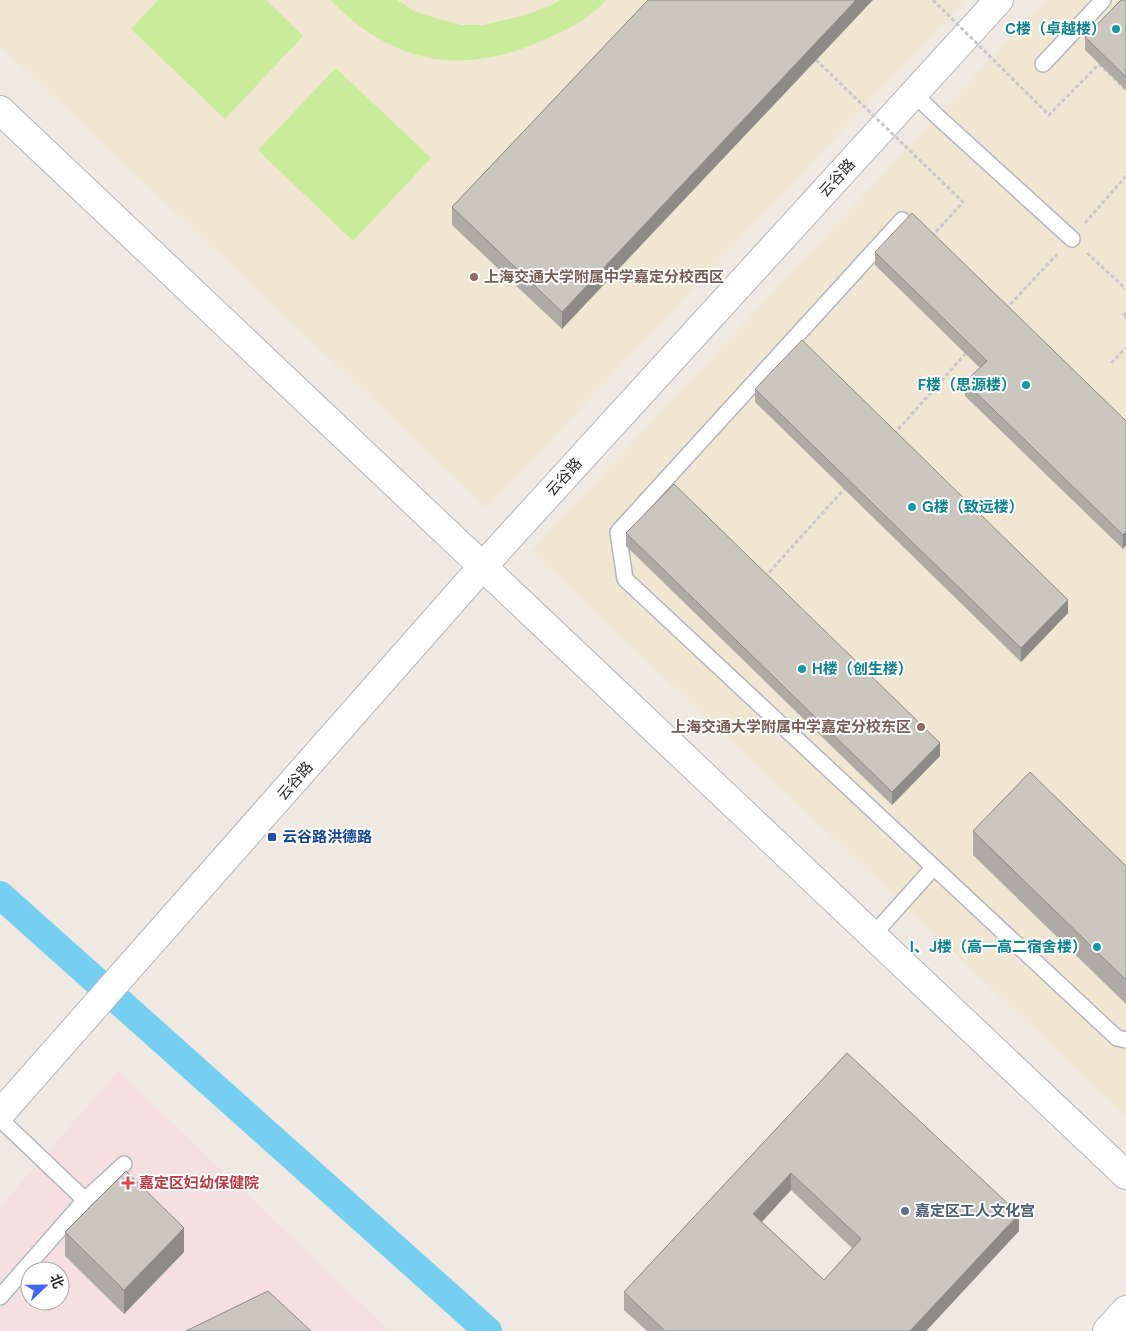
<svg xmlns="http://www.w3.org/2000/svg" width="1126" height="1331" font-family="'DM Sans','Noto Sans SC',sans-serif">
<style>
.education{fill:#f0e6d1}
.medical{fill:#f5dfe0;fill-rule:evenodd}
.pitch{fill:#c9ec9a}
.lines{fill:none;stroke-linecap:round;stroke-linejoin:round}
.canal{stroke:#75cff0;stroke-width:28}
.lane-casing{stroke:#b4b7c1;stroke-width:18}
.street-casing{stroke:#b4b7c1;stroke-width:30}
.secondary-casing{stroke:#b4b7c1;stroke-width:30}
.path{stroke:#c9c9c9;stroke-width:3;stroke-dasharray:4 2.5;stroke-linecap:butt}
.lane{stroke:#fff;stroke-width:15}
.street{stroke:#fff;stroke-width:28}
.secondary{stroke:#fff;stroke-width:28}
.path-bridge{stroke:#c9c9c9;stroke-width:3;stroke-dasharray:4 2.5;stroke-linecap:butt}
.wall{fill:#afaba4;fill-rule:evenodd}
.shaded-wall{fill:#8e8b86}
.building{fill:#cbc7bf;stroke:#8e8b86;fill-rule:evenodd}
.culture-dot{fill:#0f9aa8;stroke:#fff;stroke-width:2}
.education-dot{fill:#8d6e63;stroke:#fff;stroke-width:2}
.transit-dot{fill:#1a4fb4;stroke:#fff;stroke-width:2}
.health-dot{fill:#e0444e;stroke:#fff;stroke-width:2}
.service-dot{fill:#5c6f8a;stroke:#fff;stroke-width:2}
.labels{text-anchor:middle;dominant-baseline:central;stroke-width:4;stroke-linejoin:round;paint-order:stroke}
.culture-label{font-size:15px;font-weight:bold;fill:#0d838f;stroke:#fff;text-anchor:end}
.street-label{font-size:15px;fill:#2e2e2e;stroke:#fff}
.education-label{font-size:15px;font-weight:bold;fill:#785e54;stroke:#fff;text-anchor:start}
.transit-label{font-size:15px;font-weight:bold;fill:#164399;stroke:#fff;text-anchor:start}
.health-label{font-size:15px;font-weight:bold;fill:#be3a42;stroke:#fff;text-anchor:start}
.service-label{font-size:15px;font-weight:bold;fill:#4e5e75;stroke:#fff;text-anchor:start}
</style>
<rect width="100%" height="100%" fill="#efe9e1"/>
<g class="education">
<path d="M0 0H965L487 508 0 46Z"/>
<path d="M1046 0H1126V1116L531 551Z"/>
</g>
<path class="medical" d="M118 1071 390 1331H0V1207ZM30 1271H60V1301H30Z"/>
<g class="pitch">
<path d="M158 0H266L303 36 225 119 131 29Z"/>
<path d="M330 0H397L414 11 435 18 462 25H483L526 15 554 4 560 0H606C588 20 570 28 546 39 462 77 395 65 330 0Z"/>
<path d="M336 68 431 158 353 241 258 150Z"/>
</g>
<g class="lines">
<path class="canal" d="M0 895 488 1331"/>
<defs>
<g id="lane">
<path d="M1043 64 1103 0"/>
<path d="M914 94 938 117 1072 239"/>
<path d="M902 220 618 532 625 579 1117 1038 1126 1040"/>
<path d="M873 935 934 867"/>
<path d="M0 1119 85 1200"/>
<path d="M0 1297 85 1200 124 1164"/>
</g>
<g id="street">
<path d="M0 1114 483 566 999 0"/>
<path d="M1107 1331 1126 1310"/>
</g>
<path id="secondary" d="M0 110 1126 1175"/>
</defs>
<use href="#lane" class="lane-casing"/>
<use href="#street" class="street-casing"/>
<use href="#secondary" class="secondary-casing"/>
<g class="path">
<path d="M1099 64 1126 90"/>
<path d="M1085 223 1126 176"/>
<path d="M1087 253 1126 289"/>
<path d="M1006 309 1058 253"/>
<path d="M1126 313 1123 316 1126 318"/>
<path d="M1111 363 1126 348"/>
<path d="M894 434 968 351"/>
<path d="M765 577 846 487"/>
</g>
<use href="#lane" class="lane"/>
<use href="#street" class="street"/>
<use href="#secondary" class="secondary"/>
<g class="path-bridge">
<path d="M933 0 1049 115 1099 64"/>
<path d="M816 60 963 202 932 236"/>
</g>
</g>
<g class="wall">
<path d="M648 0 562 329 452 225V207Z"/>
<path d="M1126 0V90L1085 50V37Z"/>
<path d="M875 252 1126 421V545L1123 549 965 396V382L980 368 875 265Z"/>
<path d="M755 389 1068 613 1021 662 755 402Z"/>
<path d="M626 533 940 756 892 805 626 546Z"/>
<path d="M973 831 1126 866V1004L973 855Z"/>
<path d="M847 1053 1019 1231 926 1331H647L624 1310V1292ZM791 1190 852 1248 824 1280 762 1222Z"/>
<path d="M65 1232 184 1252 124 1314 65 1256Z"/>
</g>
<g class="shaded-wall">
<path d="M856 0H873L562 329V312Z"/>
<path d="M1126 532V545L1123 549V535Z"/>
<path d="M1068 600V613L1021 662V648Z"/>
<path d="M940 743V756L892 805V792Z"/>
<path d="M791 1173V1190L753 1231V1214Z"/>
<path d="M1019 1214V1231L926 1331H910Z"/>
<path d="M184 1228V1252L124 1314V1290Z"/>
</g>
<g class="building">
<path d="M648 0H856L562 312 452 207Z"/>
<path d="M1121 0H1126V77L1085 37Z"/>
<path d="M912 213 1126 421V532L1123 535 965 382 987 361 875 252Z"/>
<path d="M802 340 1068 600 1021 648 755 389Z"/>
<path d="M674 484 940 743 892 792 626 533Z"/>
<path d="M1030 772 1126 866V980L973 831Z"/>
<path d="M847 1053 1019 1214 910 1331H665L624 1292ZM791 1173 861 1239 824 1280 753 1214Z"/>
<path d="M126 1171 184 1228 124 1290 65 1232Z"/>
<path d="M268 1291 311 1331H186Z"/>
</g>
<g class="culture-dot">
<circle cx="1116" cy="29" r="5"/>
<circle cx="1026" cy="385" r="5"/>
<circle cx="912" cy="507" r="5"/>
<circle cx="802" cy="669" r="5"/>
<circle cx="1097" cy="947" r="5"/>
</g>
<g class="education-dot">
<circle cx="474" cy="277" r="5"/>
<circle cx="921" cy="727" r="5"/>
</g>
<rect class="transit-dot" x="267" y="832" width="10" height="10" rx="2.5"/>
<path class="health-dot" d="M125.5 1175.5h5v5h5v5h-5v5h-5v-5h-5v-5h5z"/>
<circle class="service-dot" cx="905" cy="1211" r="5"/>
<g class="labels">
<g class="culture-label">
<text x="1106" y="29">C楼（卓越楼）</text>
<text x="1016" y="385">F楼（思源楼）</text>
<text x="922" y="507" text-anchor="start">G楼（致远楼）</text>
<text x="812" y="669" text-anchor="start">H楼（创生楼）</text>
<text x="1087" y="947">I、J楼（高一高二宿舍楼）</text>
</g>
<g class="street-label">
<text transform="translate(837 178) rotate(-48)">云谷路</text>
<text transform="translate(564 477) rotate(-48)">云谷路</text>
<text transform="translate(295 781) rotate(-49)">云谷路</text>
</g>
<g class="education-label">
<text x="484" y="277">上海交通大学附属中学嘉定分校西区</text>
<text x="911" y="727" text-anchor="end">上海交通大学附属中学嘉定分校东区</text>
</g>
<g class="transit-label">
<text x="282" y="837">云谷路洪德路</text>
</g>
<g class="health-label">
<text x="139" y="1183">嘉定区妇幼保健院</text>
</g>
<g class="service-label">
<text x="915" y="1211">嘉定区工人文化宫</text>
</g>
</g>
<g transform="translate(45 1286) rotate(68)"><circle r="24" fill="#ffffff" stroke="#ababab"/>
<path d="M0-4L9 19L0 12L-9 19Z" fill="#4264fb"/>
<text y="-8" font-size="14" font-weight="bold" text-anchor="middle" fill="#2e2e2e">北</text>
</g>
</svg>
